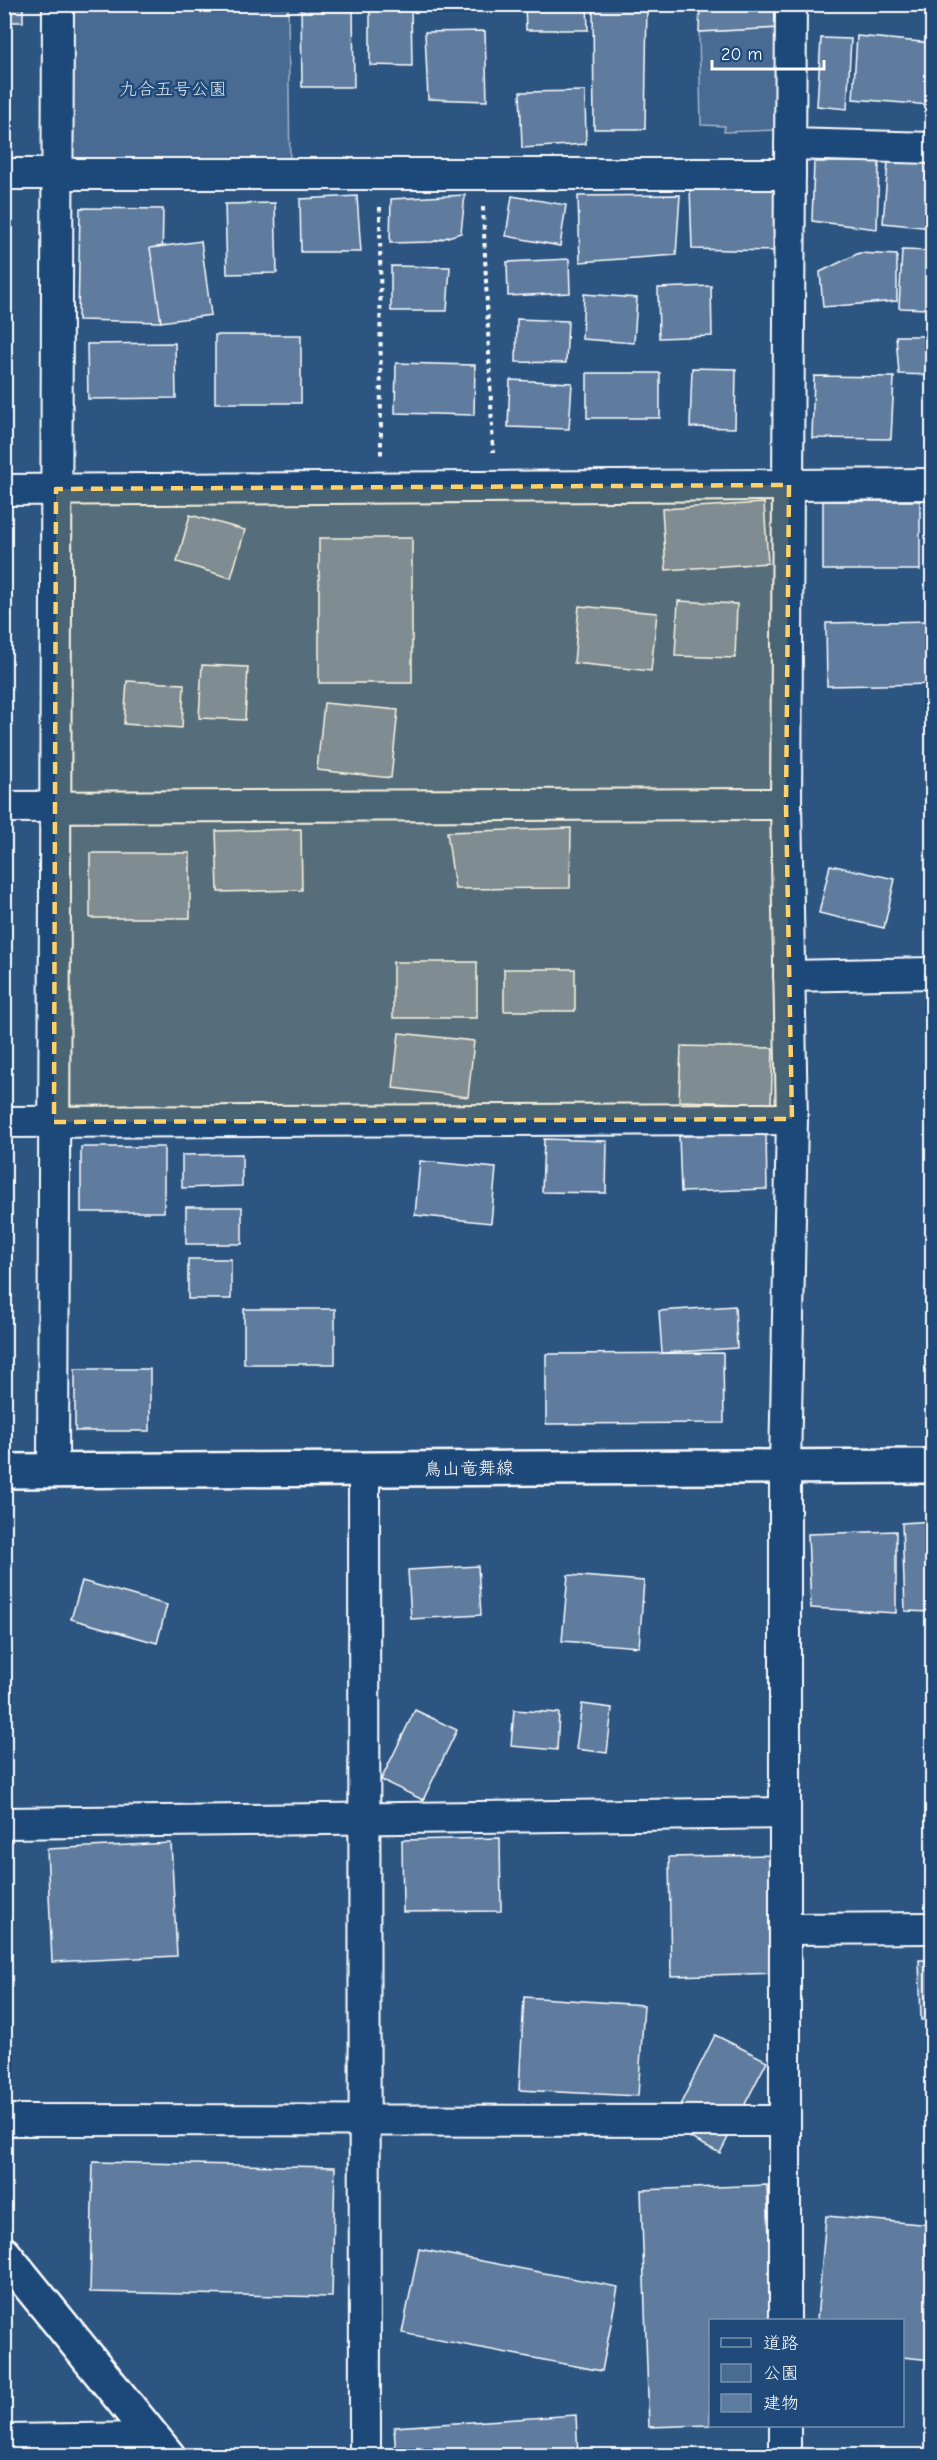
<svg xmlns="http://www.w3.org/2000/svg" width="937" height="2460" font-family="'Comic Neue','Klee One',sans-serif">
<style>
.green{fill:#486b92;stroke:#a4b5c8;stroke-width:1.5}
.building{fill:#5e7c9f;stroke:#fff;stroke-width:1.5}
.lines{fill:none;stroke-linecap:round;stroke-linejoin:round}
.minor-casing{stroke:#fff;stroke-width:34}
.tertiary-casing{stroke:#fff;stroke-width:38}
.secondary-casing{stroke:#fff;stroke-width:38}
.path{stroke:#fff;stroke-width:4;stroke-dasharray:4.5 4.5;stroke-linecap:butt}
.minor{stroke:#1f4a7a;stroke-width:30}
.tertiary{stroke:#1f4a7a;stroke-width:33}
.secondary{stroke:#1f4a7a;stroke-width:33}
.marked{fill:#ffd166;fill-opacity:0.2;stroke:#ffd166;stroke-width:4.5;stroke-dasharray:12 8;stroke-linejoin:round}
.labels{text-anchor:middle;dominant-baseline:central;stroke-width:5;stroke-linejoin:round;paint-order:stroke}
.park-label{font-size:18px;fill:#dae1e9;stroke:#1f4a7a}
.street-label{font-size:18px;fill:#fff;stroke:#1f4a7a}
</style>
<rect width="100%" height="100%" fill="#2c5582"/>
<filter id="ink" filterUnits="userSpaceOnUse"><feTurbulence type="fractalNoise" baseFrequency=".0167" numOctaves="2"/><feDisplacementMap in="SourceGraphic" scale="12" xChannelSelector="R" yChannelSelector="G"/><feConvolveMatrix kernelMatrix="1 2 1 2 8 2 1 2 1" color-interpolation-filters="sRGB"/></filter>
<g filter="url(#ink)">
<g class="green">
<path d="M58 5H288L290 174 57 173Z"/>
<path d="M781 28 779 130 724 132 725 126 701 125 699 32Z"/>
</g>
<g class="building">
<rect x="4" y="4" width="19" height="18"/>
<path d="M301 4H353L354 87H302Z"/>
<path d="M370 4H411L412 66 370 65Z"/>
<rect x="425" y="4" width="55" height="7"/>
<path d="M525 4H587L588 30H526Z"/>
<path d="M593 4H647L645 129H594Z"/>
<path d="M700 4H780L781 28 699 32Z"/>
<path d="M485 31 487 101 428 99 425 32Z"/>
<path d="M857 36 932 43 930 105 853 99Z"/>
<path d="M821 38 851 39 847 109 817 106Z"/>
<path d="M585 91 586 144 522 148 520 92Z"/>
<path d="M932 160V228L883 223 888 162Z"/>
<path d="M814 162H879L877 229 812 221Z"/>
<path d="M690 186H776V251L692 249Z"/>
<path d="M465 195 461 233 432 242 390 243 391 199Z"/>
<path d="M680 195 676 255 580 262 578 196Z"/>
<path d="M357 196 361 252H301L300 199Z"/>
<path d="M512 196 566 205 560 246 506 236Z"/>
<path d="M275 203 277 273 227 274 225 204Z"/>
<path d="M80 208 163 209 161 322 78 320Z"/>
<path d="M201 241 211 315 161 322 150 248Z"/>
<path d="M902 250 932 251V301L929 309 899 308Z"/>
<path d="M859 253 897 255V301L823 307 820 272Z"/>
<path d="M569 259 570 293 508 296 507 262Z"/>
<path d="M391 266 450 267 447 311H391Z"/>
<path d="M711 286 712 336 659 338 658 288Z"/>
<path d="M584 294 637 298 634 343 582 339Z"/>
<path d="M517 319 568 321 566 363 516 362Z"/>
<rect x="215" y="335" width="86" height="68"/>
<path d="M896 336H932V375L899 374Z"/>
<path d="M175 343 176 398 88 399 87 344Z"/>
<path d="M396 363 475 365 474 415 395 413Z"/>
<path d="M692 368 736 369 735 428 690 427Z"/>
<rect x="587" y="373" width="73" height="45"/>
<path d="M814 376 894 377 891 439 812 438Z"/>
<path d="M510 380 572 383 569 429 508 427Z"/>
<rect x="823" y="501" width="97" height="69"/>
<path d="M764 503 768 563 666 570 662 509Z"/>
<path d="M190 515 245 530 231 578 177 562Z"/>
<rect x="319" y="538" width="93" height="145"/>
<path d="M678 601 737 604 735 658 675 656Z"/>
<path d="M579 606 657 613 651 671 574 663Z"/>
<path d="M932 621V684L827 686 826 623Z"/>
<path d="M202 665 248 667 245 720 199 718Z"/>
<path d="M127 681 184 684 182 728 124 724Z"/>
<path d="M324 703 398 710 391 778 317 770Z"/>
<path d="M571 828 570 888 455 889 447 832Z"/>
<path d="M301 829 302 890 218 892 216 831Z"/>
<rect x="90" y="853" width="100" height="65"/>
<path d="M830 865 895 879 884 928 819 913Z"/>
<rect x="393" y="962" width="84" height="56"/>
<rect x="504" y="969" width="71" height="42"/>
<path d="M399 1033 474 1041 468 1097 393 1088Z"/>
<path d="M681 1046 773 1048 771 1104 679 1101Z"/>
<path d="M766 1134 767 1189 681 1192 679 1136Z"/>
<path d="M544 1139 607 1141 606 1193 542 1192Z"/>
<rect x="81" y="1147" width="83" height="65"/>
<path d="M242 1154V1186L182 1188V1155Z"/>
<path d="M420 1161 496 1168 491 1223 415 1215Z"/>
<rect x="186" y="1207" width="56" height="37"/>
<rect x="188" y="1259" width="43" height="40"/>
<path d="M735 1306 737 1348 662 1353 659 1311Z"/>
<rect x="244" y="1309" width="91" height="55"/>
<path d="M723 1353 724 1423 546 1424V1354Z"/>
<rect x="75" y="1369" width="75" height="62"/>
<path d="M932 1521V1612L905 1611 902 1523Z"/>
<path d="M896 1531V1613L811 1608 808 1534Z"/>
<path d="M478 1566 481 1615 411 1619 408 1570Z"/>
<path d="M568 1575 644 1581 639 1647 562 1641Z"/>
<path d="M82 1581 167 1605 157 1643 71 1619Z"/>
<path d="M582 1704 612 1708 607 1753 576 1749Z"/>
<path d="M415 1710 457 1730 423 1800 381 1780Z"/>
<path d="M514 1710 559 1713 557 1750 511 1746Z"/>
<path d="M500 1838 501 1911 403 1912 402 1840Z"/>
<path d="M171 1843 177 1956 52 1962 47 1849Z"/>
<path d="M777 1855 779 1973 671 1976 669 1857Z"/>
<path d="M919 1960H932V2020H921Z"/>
<path d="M524 1997 644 2005 638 2096 519 2090Z"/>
<path d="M715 2035 767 2061 720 2153 669 2127Z"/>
<path d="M93 2162 335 2167 332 2297 90 2292Z"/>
<path d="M767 2185 772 2320H710V2425L649 2427 641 2190Z"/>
<path d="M826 2216 932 2225V2360L902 2357V2320H817Z"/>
<path d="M419 2249 618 2287 602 2371 402 2333Z"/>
<path d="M576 2415 578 2456H396L394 2427Z"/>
<path d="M820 2449 892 2456H820Z"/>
</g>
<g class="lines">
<defs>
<g id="minor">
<path d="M790 144 932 148"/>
<path d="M4 174H790"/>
<path d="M4 490 932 484"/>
<path d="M4 807 786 804"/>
<path d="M789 976 932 973"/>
<path d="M4 1122 792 1119"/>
<path d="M364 1469 365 2456"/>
<path d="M53 1471 58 4"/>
<path d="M4 1823 785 1813"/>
<path d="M785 1929 932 1928"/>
<path d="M4 2120 785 2121"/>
<path d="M785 2320V1466L792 1119 786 804 791 4"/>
<path d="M785 2426V2456"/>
<path d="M4 2440 153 2438"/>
</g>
<path id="tertiary" d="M4 2254 168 2456"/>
<path id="secondary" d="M4 1471 932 1466"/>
</defs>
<use href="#minor" class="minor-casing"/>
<use href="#tertiary" class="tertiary-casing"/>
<use href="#secondary" class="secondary-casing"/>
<g class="path">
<path d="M380 207 381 455"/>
<path d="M483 207 493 452"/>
</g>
<use href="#minor" class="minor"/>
<use href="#tertiary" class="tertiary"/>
<use href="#secondary" class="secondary"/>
</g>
</g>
<path class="marked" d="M789 485 786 804 792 1119 54 1122 56 489Z"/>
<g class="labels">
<g class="park-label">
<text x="173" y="89">九合五号公園</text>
</g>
<g class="street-label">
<text transform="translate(469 1469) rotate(-1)">鳥山竜舞線</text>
</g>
</g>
<rect width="937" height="2460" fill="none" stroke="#1f4a7a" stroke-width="24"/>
<rect x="12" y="12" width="913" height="2436" fill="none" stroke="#fff" stroke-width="2" filter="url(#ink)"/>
<rect x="709" y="2319" width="195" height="108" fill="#1f4a7a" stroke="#7992af" stroke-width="1.5"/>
<rect x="721" y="2338" width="30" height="9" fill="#1f4a7a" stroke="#7992af" stroke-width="1.5"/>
<text x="763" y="2349" font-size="18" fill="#ffffff">道路</text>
<rect x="721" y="2364" width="30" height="18" fill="#486b92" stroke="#7992af" stroke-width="1.5"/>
<text x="763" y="2379" font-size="18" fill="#ffffff">公園</text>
<rect x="721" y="2394" width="30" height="18" fill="#5e7c9f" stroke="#7992af" stroke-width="1.5"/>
<text x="763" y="2409" font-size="18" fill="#ffffff">建物</text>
<path d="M712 60v9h112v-9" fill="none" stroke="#ffffff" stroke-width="3"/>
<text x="721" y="60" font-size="18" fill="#ffffff" stroke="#1f4a7a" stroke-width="4.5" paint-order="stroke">20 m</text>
</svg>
